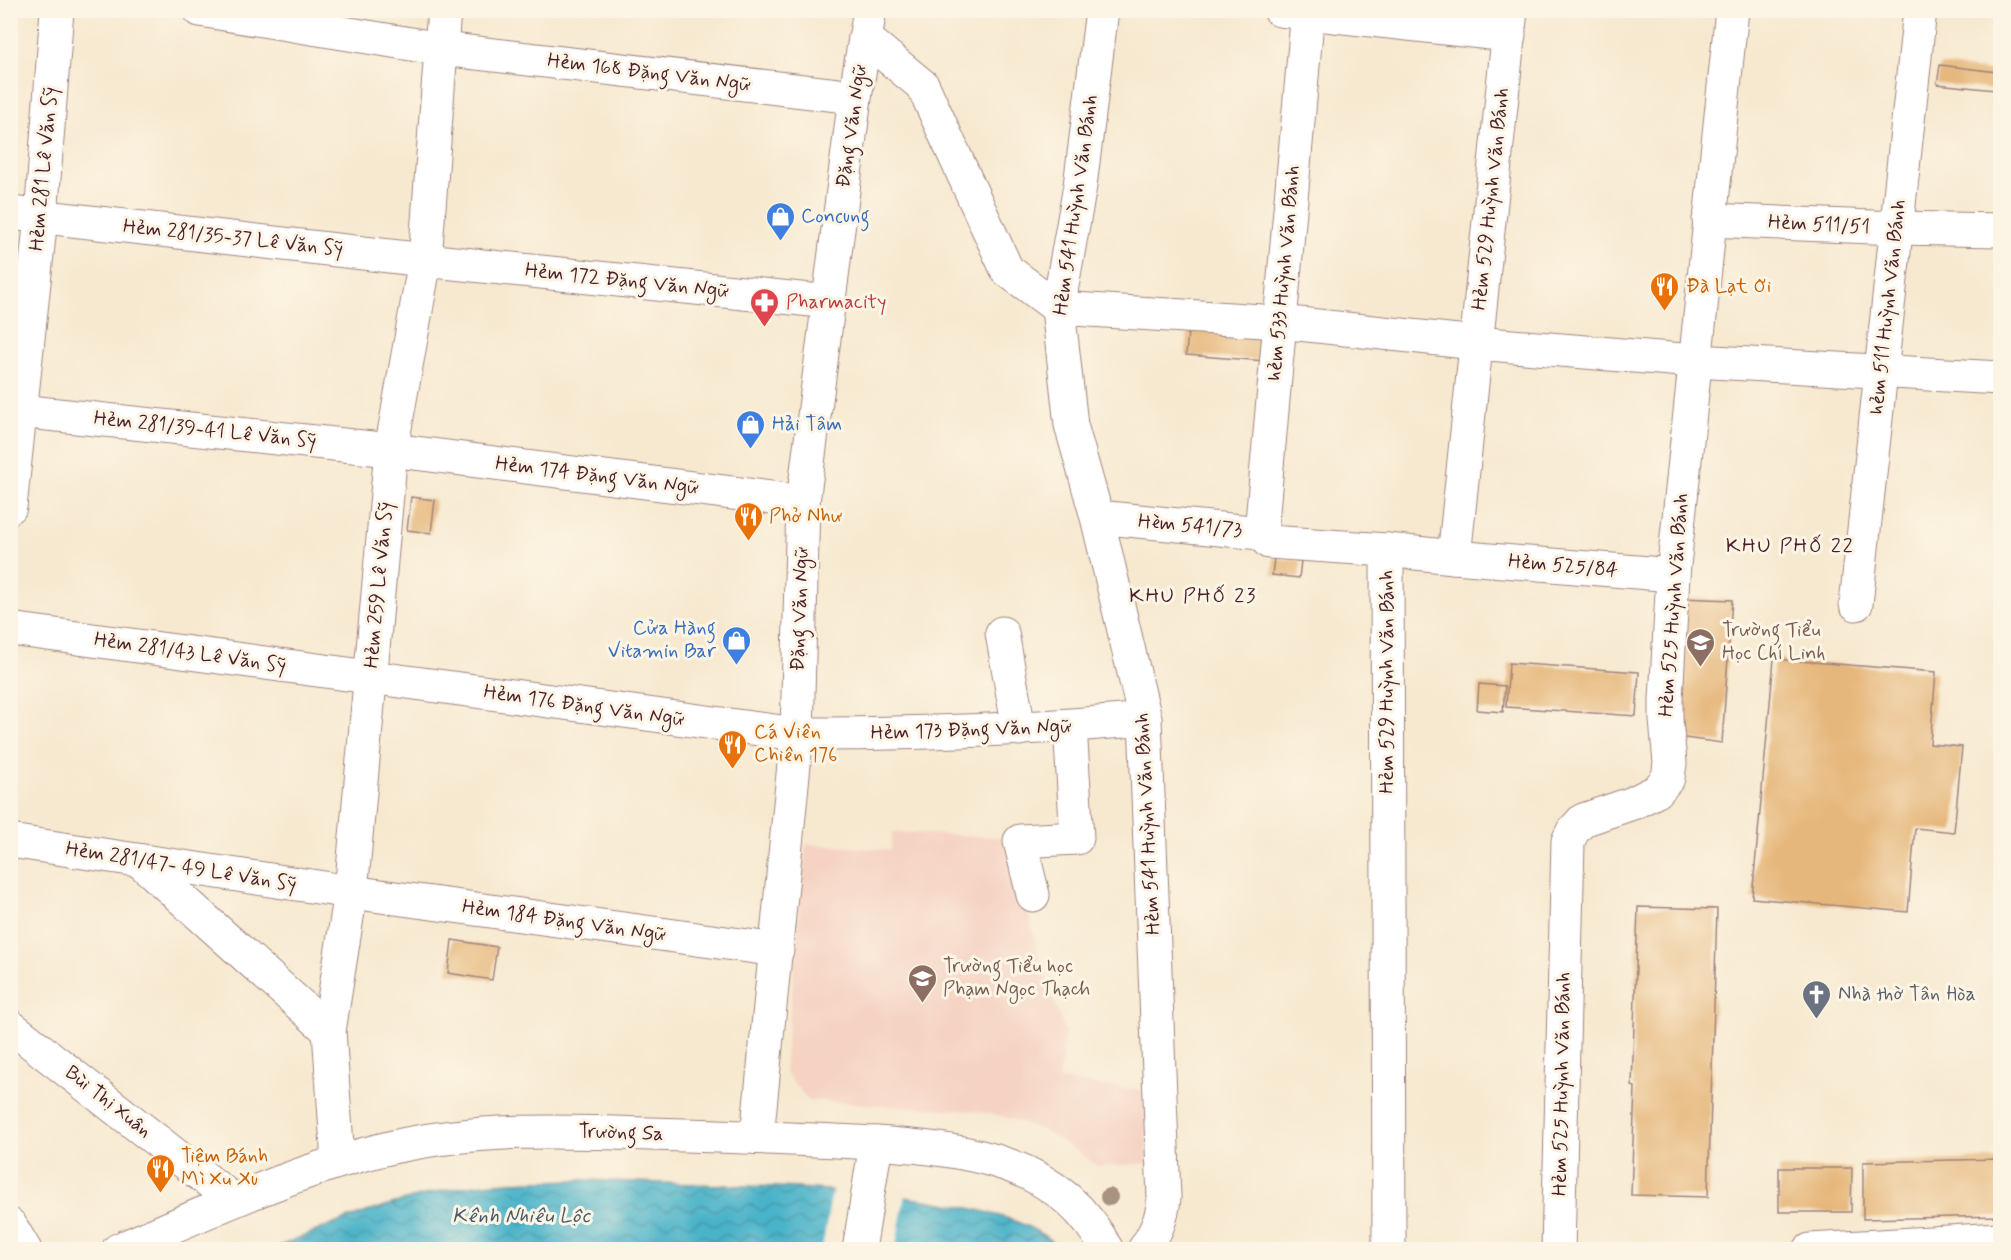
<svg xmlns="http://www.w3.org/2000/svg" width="2011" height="1260" font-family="Mynerve,sans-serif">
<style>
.built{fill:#f5d2c2}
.water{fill:url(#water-waves);stroke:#4a697a;stroke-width:1.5}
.pier{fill:#f7e9d0}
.building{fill:#e6b77c}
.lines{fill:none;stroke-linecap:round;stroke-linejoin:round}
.minor-casing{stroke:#a0847e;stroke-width:35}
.minor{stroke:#fff;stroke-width:33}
.tree{fill:#a89380}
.labels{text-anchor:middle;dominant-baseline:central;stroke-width:6;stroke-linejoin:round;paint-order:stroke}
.street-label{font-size:20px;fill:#4a1f2b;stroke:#fcf5e5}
.shop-label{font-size:20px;fill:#366cbe;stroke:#fcf5e5;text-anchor:start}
.food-label{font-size:20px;fill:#c56008;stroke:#fcf5e5;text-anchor:start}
.health-label{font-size:20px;fill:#be3a42;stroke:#fcf5e5;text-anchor:start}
.education-label{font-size:20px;fill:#785e54;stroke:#fcf5e5;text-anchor:start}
.worship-label{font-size:20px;fill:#5b616d;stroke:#fcf5e5;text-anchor:start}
.neighbourhood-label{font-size:21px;letter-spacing:1.5px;fill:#4a1f2b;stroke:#fcf5e5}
.water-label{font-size:21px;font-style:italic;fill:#4a5a6a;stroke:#fcf5e5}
</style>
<defs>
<pattern id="water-waves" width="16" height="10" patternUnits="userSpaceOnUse" patternTransform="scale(1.5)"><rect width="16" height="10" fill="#4ab3c9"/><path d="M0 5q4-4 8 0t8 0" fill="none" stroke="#4091a3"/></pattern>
</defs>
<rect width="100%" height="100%" fill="#fcf5e5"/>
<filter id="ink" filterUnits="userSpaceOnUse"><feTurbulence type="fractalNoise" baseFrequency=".0167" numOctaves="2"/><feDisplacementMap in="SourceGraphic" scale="12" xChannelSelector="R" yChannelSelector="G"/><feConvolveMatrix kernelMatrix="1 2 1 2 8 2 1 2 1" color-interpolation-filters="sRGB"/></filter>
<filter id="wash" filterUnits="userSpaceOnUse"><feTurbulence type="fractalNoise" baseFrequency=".008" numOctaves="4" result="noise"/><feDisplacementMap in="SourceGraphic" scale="24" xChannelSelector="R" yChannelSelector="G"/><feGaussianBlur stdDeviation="1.35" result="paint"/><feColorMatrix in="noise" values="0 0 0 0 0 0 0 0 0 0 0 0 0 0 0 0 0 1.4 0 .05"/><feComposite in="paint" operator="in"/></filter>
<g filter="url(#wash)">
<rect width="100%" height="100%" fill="#f7e9d0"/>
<path class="built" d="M892 832 1013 838 1038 955 1065 1032 1059 1080 1144 1091 1148 1163 1098 1167 1082 1154 1043 1130 998 1115 971 1111 808 1100 784 1071 806 844 891 850Z"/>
<path class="water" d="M587 1180C633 1182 679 1184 724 1185 796 1188 1014 1192 1059 1249L271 1250C333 1223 397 1198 463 1187 504 1180 546 1181 587 1180Z"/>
<path class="pier" d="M833 1186 905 1194 895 1250 822 1249Z"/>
<g id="blocks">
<g class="building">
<path d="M1940 65 1997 72 1995 90 1937 84Z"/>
<path d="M1189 320 1268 326 1265 361 1186 355Z"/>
<path d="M411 497 435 500 431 533 407 530Z"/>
<path d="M1274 558 1301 561 1299 578 1272 575Z"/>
<path d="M1680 598 1732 600 1722 743 1670 736Z"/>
<path d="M1774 659 1936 672 1930 744 1962 747 1954 832 1915 828 1908 912 1752 898Z"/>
<path d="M1509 663 1639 672 1636 716 1506 707Z"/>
<path d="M1479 684 1505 686 1503 712 1477 710Z"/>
<path d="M1638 907 1717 909 1708 1197 1631 1195 1635 1087 1632 1086Z"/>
<path d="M452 940 497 947 492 980 448 973Z"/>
<path d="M2000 1159V1216L1863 1219V1162Z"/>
<path d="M1779 1168H1852L1851 1212H1779Z"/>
</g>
</g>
</g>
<g filter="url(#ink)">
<use href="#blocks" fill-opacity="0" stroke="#a0847e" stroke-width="1.5"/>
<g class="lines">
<defs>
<g id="minor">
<path d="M200 10 442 49 855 97"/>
<path d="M1102 10 1080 186 1058 308 1071 425 1097 517 1145 719 1164 1198C1162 1219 1156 1232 1144 1250"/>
<path d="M1280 10 1509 35"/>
<path d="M865 38 923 86 1007 270 1058 308 1280 322 1476 343 1695 361 2000 378"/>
<path d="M10 213 425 260 830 302"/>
<path d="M1709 220 1896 228 2000 230"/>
<path d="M10 410 391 450 803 502"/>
<path d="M10 507 41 217 57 10"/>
<path d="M1097 517 1261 533 1269 542 1387 550"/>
<path d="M1261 533 1308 10"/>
<path d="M1454 557 1673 575"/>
<path d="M1856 604 1920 10"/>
<path d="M10 629 797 734C913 734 1029 730 1145 719"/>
<path d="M1002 633 1019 729"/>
<path d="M10 841 351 892 777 950"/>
<path d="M140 861 329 1031"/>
<path d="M1033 895 1020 841 1077 838 1070 726"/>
<path d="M10 1026 233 1200"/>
<path d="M757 1137 797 734 803 502 855 97 870 10"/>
<path d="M338 1161 329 1031 351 892 391 450 425 260 444 10"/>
<path d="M10 1225 25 1250"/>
<path d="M118 1250C208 1212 297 1169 393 1147 478 1128 564 1131 650 1134 726 1136 801 1139 876 1143 967 1150 1060 1159 1107 1250"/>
<path d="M859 1250 876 1143"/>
<path d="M1389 1250 1387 550 1454 557 1511 10"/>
<path d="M1558 1250 1568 841 1573 831 1583 820 1633 803 1657 791 1668 778 1670 763 1666 720V699L1673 575 1732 10"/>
<path d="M1810 1250 2000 1239"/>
</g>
</defs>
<use href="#minor" class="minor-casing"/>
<use href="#minor" class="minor"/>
</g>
<circle class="tree" cx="1109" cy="1197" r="9"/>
</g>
<defs>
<symbol id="shop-pin" viewBox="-11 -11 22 30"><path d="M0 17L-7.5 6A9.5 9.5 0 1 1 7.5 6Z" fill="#3f7fe0" stroke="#fcf5e5"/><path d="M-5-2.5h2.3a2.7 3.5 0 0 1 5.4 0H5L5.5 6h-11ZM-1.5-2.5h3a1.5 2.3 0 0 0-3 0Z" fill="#fff"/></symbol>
<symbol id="restaurant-pin" viewBox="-11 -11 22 30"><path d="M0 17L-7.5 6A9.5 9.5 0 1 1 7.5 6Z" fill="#e8710a" stroke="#fcf5e5"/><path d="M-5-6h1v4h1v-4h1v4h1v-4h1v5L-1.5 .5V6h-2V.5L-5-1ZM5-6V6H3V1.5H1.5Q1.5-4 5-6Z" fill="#fff"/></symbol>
<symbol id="pharmacy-pin" viewBox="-11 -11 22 30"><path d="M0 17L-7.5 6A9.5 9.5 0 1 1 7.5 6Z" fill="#e0444e" stroke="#fcf5e5"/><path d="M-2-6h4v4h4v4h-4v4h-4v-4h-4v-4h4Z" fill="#fff"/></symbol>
<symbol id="school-pin" viewBox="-11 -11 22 30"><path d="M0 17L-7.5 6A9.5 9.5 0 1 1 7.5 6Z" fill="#8d6e63" stroke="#fcf5e5"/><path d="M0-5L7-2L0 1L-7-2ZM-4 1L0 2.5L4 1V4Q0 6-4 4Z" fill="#fff"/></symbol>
<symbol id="church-pin" viewBox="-11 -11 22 30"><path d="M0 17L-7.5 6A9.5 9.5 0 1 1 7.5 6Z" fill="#6b7280" stroke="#fcf5e5"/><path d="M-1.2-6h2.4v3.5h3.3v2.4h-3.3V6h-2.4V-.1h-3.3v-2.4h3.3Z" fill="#fff"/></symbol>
</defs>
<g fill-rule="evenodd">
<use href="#shop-pin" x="764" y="200" width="33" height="45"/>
<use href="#restaurant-pin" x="1648" y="270" width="33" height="45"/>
<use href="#pharmacy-pin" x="748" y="286" width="33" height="45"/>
<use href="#shop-pin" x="734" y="408" width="33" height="45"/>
<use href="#restaurant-pin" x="732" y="500" width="33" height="45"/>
<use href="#shop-pin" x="720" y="624" width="33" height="45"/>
<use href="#school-pin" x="1684" y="626" width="33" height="45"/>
<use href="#restaurant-pin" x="716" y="728" width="33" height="45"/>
<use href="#school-pin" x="906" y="962" width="33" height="45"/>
<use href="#church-pin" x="1800" y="978" width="33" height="45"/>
<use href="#restaurant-pin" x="144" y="1152" width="33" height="45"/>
</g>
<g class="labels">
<g class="street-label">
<text transform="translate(649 73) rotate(7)">Hẻm 168 Đặng Văn Ngữ</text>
<text transform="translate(852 126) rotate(-82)">Đặng Văn Ngữ</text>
<text transform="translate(44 169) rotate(-85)">Hẻm 281 Lê Văn Sỹ</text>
<text transform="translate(1491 199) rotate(-84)">Hẻm 529 Huỳnh Văn Bánh</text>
<text transform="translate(1076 205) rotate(-82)">Hẻm 541 Huỳnh Văn Bánh</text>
<text transform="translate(1819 225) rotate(3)">Hẻm 511/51</text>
<text transform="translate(233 238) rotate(6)">Hẻm 281/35-37 Lê Văn Sỹ</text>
<text transform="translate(1284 273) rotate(-85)">hẻm 533 Huỳnh Văn Bánh</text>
<text transform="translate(627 281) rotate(6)">Hẻm 172 Đặng Văn Ngữ</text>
<text transform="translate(1888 307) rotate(-84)">hẻm 511 Huỳnh Văn Bánh</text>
<text transform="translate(205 430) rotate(6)">Hẻm 281/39-41 Lê Văn Sỹ</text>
<text transform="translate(597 476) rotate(7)">Hẻm 174 Đặng Văn Ngữ</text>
<text transform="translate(1190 526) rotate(5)">Hèm 541/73</text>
<text transform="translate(1563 566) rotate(5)">Hẻm 525/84</text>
<text transform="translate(379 585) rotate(-85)">Hẻm 259 Lê Văn Sỹ</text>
<text transform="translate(1674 605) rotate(-86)">Hẻm 525 Huỳnh Văn Bánh</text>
<text transform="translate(800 609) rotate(-88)">Đặng Văn Ngữ</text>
<text transform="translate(190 653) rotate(8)">Hẻm 281/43 Lê Văn Sỹ</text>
<text transform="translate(1387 682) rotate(-90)">Hẻm 529 Huỳnh Văn Bánh</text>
<text transform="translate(584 706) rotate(8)">Hẻm 176 Đặng Văn Ngữ</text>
<text transform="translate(971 730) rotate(-2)">Hẻm 173 Đặng Văn Ngữ</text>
<text transform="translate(1148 824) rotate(-93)">Hẻm 541 Huỳnh Văn Bánh</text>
<text transform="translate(181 867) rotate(9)">Hẻm 281/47- 49 Lê Văn Sỹ</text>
<text transform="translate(564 921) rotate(8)">Hẻm 184 Đặng Văn Ngữ</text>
<text transform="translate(1562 1084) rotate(-89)">Hẻm 525 Huỳnh Văn Bánh</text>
<text transform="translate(108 1102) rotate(38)">Bùi Thị Xuân</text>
<text transform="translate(621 1133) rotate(2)">Trường Sa</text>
</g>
<g class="shop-label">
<text x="801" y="216">Concung</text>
<text x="772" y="424">Hải Tâm</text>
<text x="716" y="628" text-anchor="end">Cửa Hàng<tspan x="716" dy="23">Vitamin Bar</tspan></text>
</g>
<g class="food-label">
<text x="1686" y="286">Đà Lạt Ơi</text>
<text x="769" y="516">Phở Như</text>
<text x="754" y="732">Cá Viên<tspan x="754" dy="23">Chiên 176</tspan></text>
<text x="181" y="1156">Tiệm Bánh<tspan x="181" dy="23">Mì Xu Xu</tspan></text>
</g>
<g class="health-label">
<text x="786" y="302">Pharmacity</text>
</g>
<g class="education-label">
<text x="1722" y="630">Trường Tiểu<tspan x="1722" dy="23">Học Chí Linh</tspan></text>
<text x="943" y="966">Trường Tiểu học<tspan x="943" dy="23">Phạm Ngọc Thạch</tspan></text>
</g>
<g class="worship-label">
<text x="1838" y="994">Nhà thờ Tân Hòa</text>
</g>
<g class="neighbourhood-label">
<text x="1790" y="546">KHU PHỐ 22</text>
<text x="1193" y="596">KHU PHỐ 23</text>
</g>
<g class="water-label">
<text x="521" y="1216">Kênh Nhiêu Lộc</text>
</g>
</g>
<rect width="2011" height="1260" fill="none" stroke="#fcf5e5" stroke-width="36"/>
</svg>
